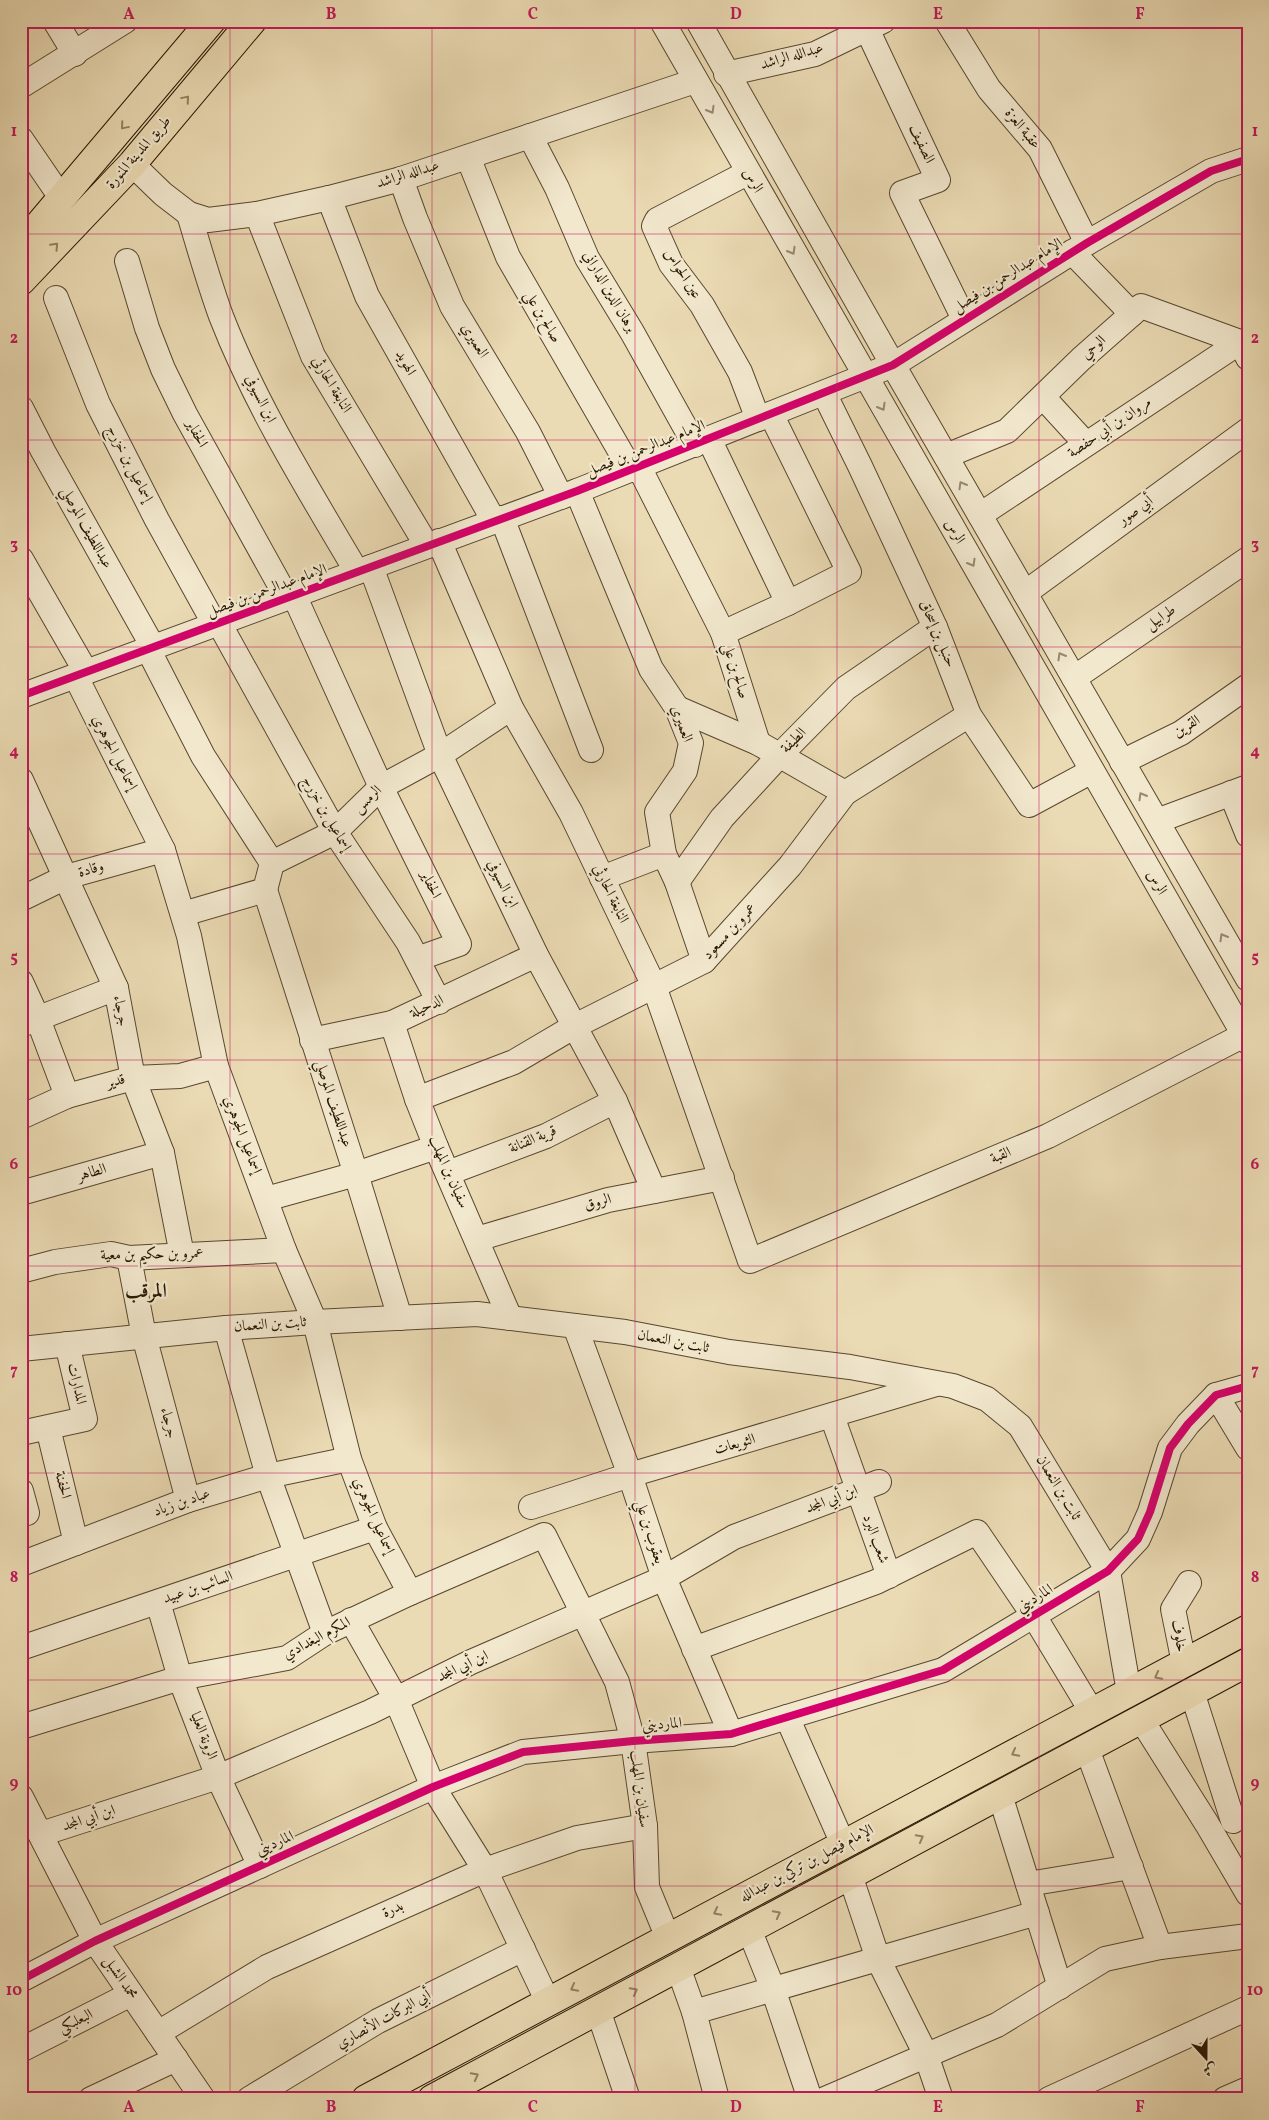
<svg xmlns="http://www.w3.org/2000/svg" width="1269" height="2120" font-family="Vollkorn,Amiri,serif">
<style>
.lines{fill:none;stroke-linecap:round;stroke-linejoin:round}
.minor-casing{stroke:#58472e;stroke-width:26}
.major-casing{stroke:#271601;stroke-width:30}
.minor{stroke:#f2e8ce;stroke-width:24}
.major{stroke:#ebdbb4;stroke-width:28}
.cycleway-casing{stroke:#f2e8ce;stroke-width:11}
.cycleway{stroke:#d6006c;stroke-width:8}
.oneway{stroke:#938263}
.oneway2{stroke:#978a72}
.grid{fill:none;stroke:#c2185b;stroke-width:1;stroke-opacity:0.55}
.labels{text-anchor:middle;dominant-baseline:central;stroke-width:4.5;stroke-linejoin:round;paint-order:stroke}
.street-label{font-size:15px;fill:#271601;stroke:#f2e8ce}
.district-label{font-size:20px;font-weight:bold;fill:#271601;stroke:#f2e8ce}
.neatline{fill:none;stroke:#c2185b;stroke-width:2}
.grid-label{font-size:16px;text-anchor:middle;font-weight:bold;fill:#c2185b}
</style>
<rect width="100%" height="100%" fill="#ebdbb4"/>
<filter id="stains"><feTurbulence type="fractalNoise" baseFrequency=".004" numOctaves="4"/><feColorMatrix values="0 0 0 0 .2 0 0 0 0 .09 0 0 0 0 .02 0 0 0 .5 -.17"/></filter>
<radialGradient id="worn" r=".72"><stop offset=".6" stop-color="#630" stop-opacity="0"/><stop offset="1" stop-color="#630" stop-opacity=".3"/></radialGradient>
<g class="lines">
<defs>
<g id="minor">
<path d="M55 21 75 54"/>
<path d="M662 21 1248 1042"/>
<path d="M698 21 893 365 1248 979"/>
<path d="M947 21 989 89 1040 149 1087 243"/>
<path d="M867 29 938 180 902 193 964 319"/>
<path d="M726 74 815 54 883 21"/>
<path d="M21 86 125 21"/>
<path d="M530 136 557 188 587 258 632 332 695 445"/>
<path d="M21 139 62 199"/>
<path d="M468 157 508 257 631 470"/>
<path d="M132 164 163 194 189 214 208 220 257 214 329 198 401 179 695 81"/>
<path d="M747 173 657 220 654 226 671 264 702 305 740 372 758 419"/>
<path d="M401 179 415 218 452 306 528 432 561 497"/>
<path d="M329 198 367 296 494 521"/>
<path d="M189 214C199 248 209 283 221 316 256 406 308 489 357 572"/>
<path d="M257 214 313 356 427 546"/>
<path d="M1072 252 1132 314"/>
<path d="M127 261 147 328 163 369 185 414 287 598"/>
<path d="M56 298 98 404 157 520 215 625"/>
<path d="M824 393 860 466 935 627 969 715 1029 805 1092 771"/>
<path d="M1043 397 1086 444"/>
<path d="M21 408 43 451 153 647"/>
<path d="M709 439 788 603"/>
<path d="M946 456 1007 431 1081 359 1141 306 1240 342 1248 358"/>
<path d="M639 467 723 633 758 743"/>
<path d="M577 491 651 669 677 708 691 743 685 771 657 812 664 854 677 882 704 961"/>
<path d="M980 515 1240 342"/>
<path d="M502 518 591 750"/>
<path d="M439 541 511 708 571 813 654 986 750 1261 1048 1136 1244 1035"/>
<path d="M21 559 86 672"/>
<path d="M371 567 440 755 536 955 615 1101 654 1191"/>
<path d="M1025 593 1248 430"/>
<path d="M294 595 381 787 459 944 417 959"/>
<path d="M219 623 335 832 408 942 439 1002"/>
<path d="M723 633 788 603 849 572 771 414"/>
<path d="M148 649 203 756 272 863"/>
<path d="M76 677 163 850 189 936 216 1066 284 1250 315 1322 349 1459 375 1528 410 1593"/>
<path d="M1074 678 1248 559"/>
<path d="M21 696 577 491 893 365 1087 243 1211 171 1248 159"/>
<path d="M677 708 758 743 845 793"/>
<path d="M1122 762 1181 733 1248 686"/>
<path d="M21 780 116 988 133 1078 162 1153 182 1255"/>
<path d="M1231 793 1248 835"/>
<path d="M1157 821 1248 787"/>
<path d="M602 878 664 854"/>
<path d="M677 882 722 818 779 756 846 688 935 627"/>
<path d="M265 890 356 1174 400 1318"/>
<path d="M21 899 66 877 163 850"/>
<path d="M183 914 265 890 272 863 335 832 381 787 440 755 511 708"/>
<path d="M21 982 38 1019 67 1096"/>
<path d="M392 1023 417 1099 436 1147 510 1318"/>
<path d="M21 1025 116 988"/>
<path d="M312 1040 392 1023 536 955"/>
<path d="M417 1099 514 1062 575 1026 704 961 790 866 845 793 969 715"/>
<path d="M21 1117 67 1096 133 1078 180 1076 216 1066"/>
<path d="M448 1173 546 1136 615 1101"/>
<path d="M21 1193 162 1153"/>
<path d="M266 1199 356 1174 436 1147"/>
<path d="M477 1239 608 1200 722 1178"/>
<path d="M129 1258 144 1336 188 1500"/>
<path d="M21 1271 55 1262 111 1254 129 1258 284 1250"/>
<path d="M575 1326 630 1475 664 1578 731 1734"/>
<path d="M226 1328 268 1476 325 1633"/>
<path d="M21 1349 226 1328 315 1322 477 1314 625 1332 729 1352 850 1367 953 1386 987 1399 1020 1426 1108 1571 1129 1692"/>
<path d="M1216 1395 1248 1448"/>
<path d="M832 1416 889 1576"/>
<path d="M48 1428 76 1543"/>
<path d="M21 1433 85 1419 67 1344"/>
<path d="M21 1491 27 1513 21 1515"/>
<path d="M531 1507 630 1475 936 1384"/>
<path d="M21 1564 188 1500 268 1476 349 1459"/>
<path d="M158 1602 180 1678 218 1777 260 1866"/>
<path d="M351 1620 396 1699 433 1787 485 1870 548 2002"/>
<path d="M21 1648 375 1528"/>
<path d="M694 1649 876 1582 977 1532 1034 1616 1092 1712"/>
<path d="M1184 1663 1173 1609 1189 1583"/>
<path d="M1192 1692 1233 1821"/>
<path d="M787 1717 843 1844"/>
<path d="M1141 1719 1207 1824 1248 1894"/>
<path d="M21 1727 180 1678 287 1658 325 1633 410 1593 544 1535 617 1682 633 1741 645 1826 647 1887 668 1938"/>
<path d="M1087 1749 1160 1947"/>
<path d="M1000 1795 1060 1987"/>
<path d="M21 1797 95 1941 203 2099"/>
<path d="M41 1834 218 1777 370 1712 471 1662 664 1578 734 1537 879 1482"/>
<path d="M850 1875 878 1959 926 2055 941 2099"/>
<path d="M1028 1884 1131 1867"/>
<path d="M749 1929 773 1989 810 2099"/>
<path d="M678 1967 694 2012 717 2099"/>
<path d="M21 1980 95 1941 433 1787 523 1752 633 1741 731 1734 943 1670 1108 1571 1138 1539 1150 1512 1170 1448 1188 1424 1216 1395 1248 1386"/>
<path d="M598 2010 628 2099"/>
<path d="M694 2012 1037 1913"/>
<path d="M158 2033 267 1967 485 1870 577 1838 645 1826"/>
<path d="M21 2050 131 1994"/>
<path d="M91 2099 176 2059"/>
<path d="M249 2099 378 2021 523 1949"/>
<path d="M825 2099 997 2025 1105 1959 1160 1947 1248 1936"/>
<path d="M1049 2099 1248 2008"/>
<path d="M1225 2099 1248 2089"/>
</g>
<g id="major">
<path d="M21 246 211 21"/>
<path d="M21 281 132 164 252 21"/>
<path d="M366 2099 1248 1629"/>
<path d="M432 2099 1248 1662"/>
</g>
</defs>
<use href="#minor" class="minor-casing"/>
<use href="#major" class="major-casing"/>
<use href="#minor" class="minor"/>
<use href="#major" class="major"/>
<defs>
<g id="cycleway">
<path d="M21 696 577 491 893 365 1087 243 1211 171 1248 159"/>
<path d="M21 1980 95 1941 433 1787 523 1752 633 1741 731 1734 943 1670 1108 1571 1138 1539 1150 1512 1170 1448 1188 1424 1216 1395 1248 1386"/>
</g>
</defs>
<use href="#cycleway" class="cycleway-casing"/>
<use href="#cycleway" class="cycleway"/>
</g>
<defs><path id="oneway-chevron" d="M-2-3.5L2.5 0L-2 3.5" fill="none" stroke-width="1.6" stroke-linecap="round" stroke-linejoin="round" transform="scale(1.25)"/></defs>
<g class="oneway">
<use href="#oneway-chevron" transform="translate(186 99) rotate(-50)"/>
<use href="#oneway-chevron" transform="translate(124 126) rotate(130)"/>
<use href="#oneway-chevron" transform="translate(55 246) rotate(-47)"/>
<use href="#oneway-chevron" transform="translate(1158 1676) rotate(152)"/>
<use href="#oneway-chevron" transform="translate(1015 1753) rotate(152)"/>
<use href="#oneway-chevron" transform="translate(920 1838) rotate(-28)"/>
<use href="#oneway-chevron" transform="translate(717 1912) rotate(152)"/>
<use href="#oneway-chevron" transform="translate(777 1914) rotate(-28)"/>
<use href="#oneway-chevron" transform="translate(574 1988) rotate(152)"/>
<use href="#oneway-chevron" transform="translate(634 1991) rotate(-28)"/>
<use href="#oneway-chevron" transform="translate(475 2076) rotate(-28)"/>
</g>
<g class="oneway2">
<use href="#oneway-chevron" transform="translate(711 110) rotate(60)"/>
<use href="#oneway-chevron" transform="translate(792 251) rotate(60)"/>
<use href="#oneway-chevron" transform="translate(882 407) rotate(60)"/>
<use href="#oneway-chevron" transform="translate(962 485) rotate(-120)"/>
<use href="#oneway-chevron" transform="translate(972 563) rotate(60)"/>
<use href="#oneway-chevron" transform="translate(1061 656) rotate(-120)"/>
<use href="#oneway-chevron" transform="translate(1142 796) rotate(-120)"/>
<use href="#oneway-chevron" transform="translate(1223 937) rotate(-120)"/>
</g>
<path class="grid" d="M230 21V2099M432 21V2099M635 21V2099M837 21V2099M1039 21V2099M21 234H1248M21 440H1248M21 647H1248M21 854H1248M21 1060H1248M21 1266H1248M21 1473H1248M21 1680H1248M21 1886H1248"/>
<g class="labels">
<g class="street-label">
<text transform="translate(792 57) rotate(-16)">عبدالله الراشد</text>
<text transform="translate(1022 129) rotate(51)">عقبة العزة</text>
<text transform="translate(921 144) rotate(65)">الصفيف</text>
<text transform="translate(139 153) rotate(-49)">طريق المدينة المنورة</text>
<text transform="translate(408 175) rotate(-17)">عبدالله الراشد</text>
<text transform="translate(752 181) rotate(60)">الرس</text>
<text transform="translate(682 274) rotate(57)">عين الحواس</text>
<text transform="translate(1008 276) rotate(-32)">الإمام عبدالرحمن بن فيصل</text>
<text transform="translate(609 292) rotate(60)">برهان الدين الداراني</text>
<text transform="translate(542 317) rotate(59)">صالح بن علي</text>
<text transform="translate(474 341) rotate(58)">العميري</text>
<text transform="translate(1094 348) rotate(-42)">الوحي</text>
<text transform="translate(405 363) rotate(61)">الهويد</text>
<text transform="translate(331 385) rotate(59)">النابغة الحارثي</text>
<text transform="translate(260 399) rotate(64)">ابن السيوفي</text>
<text transform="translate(1110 428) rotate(-34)">مروان بن أبي حفصة</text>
<text transform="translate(196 434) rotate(61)">الحفاير</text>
<text transform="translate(646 449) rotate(-22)">الإمام عبدالرحمن بن فيصل</text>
<text transform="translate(129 464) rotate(63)">إسماعيل بن خزرج</text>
<text transform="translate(1136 511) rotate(-36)">أبي صور</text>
<text transform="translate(86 528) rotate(61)">عبداللطيف الموصلي</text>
<text transform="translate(954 532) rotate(60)">الرس</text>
<text transform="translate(267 591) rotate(-20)">الإمام عبدالرحمن بن فيصل</text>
<text transform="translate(1161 618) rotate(-34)">طرابيل</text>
<text transform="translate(937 634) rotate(67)">حنبل بن إسحاق</text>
<text transform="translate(735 671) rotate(72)">صالح بن علي</text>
<text transform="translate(681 724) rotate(70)">العميري</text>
<text transform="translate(1187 727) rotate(-32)">القرين</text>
<text transform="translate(794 741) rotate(-45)">الطيفة</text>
<text transform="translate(114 753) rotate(63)">إسماعيل الجوهري</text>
<text transform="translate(368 800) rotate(-43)">الرمس</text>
<text transform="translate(326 814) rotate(60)">إسماعيل بن خزرج</text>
<text transform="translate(91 870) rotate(-16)">وقادة</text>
<text transform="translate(1156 883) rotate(60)">الرس</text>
<text transform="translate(502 884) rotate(64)">ابن السيوفي</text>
<text transform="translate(430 885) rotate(64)">الحفاير</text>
<text transform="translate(610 894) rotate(64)">النابغة الحارثي</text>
<text transform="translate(730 932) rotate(-47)">عمرو بن مسعود</text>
<text transform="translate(427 1007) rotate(-25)">الدحيلة</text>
<text transform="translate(120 1011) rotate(79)">جرجاء</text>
<text transform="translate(116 1082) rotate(-16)">قدير</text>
<text transform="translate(333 1104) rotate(72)">عبداللطيف الموصلي</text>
<text transform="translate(242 1135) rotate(69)">إسماعيل الجوهري</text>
<text transform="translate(533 1140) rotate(-23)">قرية القنانة</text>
<text transform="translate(1001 1156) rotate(-23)">القبة</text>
<text transform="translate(448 1172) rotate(66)">سفيان بن المهلب</text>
<text transform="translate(92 1173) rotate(-16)">الطاهر</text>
<text transform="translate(598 1203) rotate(-15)">الروق</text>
<text transform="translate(152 1255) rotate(-1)">عمرو بن حكيم بن معية</text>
<text transform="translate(270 1325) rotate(-4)">ثابت بن النعمان</text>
<text transform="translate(673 1342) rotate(11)">ثابت بن النعمان</text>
<text transform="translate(76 1384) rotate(77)">المدارات</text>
<text transform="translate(168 1423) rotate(75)">جرجاء</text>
<text transform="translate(735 1445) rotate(-16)">الثويعات</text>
<text transform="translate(62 1485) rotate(76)">الحفنة</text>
<text transform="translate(1058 1488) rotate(59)">ثابت بن النعمان</text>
<text transform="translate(832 1500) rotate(-21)">ابن أبي المجد</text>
<text transform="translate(182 1503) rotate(-19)">عباد بن زياد</text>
<text transform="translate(373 1516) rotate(66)">إسماعيل الجوهري</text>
<text transform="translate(649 1532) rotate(72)">يعقوب بن علي</text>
<text transform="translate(875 1539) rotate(70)">شعب البرد</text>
<text transform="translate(198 1588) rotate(-19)">السائب بن عبيد</text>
<text transform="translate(1035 1599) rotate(-32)">المارديني</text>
<text transform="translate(1178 1636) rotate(79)">خلوف</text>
<text transform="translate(317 1639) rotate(-28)">المكرم البغدادي</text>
<text transform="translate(463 1667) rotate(-25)">ابن أبي المجد</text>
<text transform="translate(662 1725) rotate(-4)">المارديني</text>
<text transform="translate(203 1736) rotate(69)">الرونة العليا</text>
<text transform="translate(639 1789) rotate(83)">سفيان بن المهلب</text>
<text transform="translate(89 1819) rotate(-18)">ابن أبي المجد</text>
<text transform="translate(275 1844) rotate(-24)">المارديني</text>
<text transform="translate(807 1864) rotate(-28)">الإمام فيصل بن تركي بن عبدالله</text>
<text transform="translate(393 1910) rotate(-24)">بدرة</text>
<text transform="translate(120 1978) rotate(56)">محمد الشبل</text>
<text transform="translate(384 2020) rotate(-29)">أبي البركات الأنصاري</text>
<text transform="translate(76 2022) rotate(-27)">البعلبكي</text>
</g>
<g class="district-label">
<text x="146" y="1292">المرقب</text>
</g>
</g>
<rect width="1269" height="2120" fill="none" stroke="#ebdbb4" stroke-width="55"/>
<g transform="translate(1206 2058) rotate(159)" stroke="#f2e8ce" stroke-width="4" paint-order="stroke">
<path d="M0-4L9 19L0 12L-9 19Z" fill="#271601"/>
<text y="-8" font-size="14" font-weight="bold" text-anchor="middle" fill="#271601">ش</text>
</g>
<rect x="28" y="28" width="1214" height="2064" class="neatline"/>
<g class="grid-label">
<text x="129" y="19">A</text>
<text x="331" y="19">B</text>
<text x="533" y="19">C</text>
<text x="736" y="19">D</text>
<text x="938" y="19">E</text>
<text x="1140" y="19">F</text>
<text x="14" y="136">1</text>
<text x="1255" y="136">1</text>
<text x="14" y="343">2</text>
<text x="1255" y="343">2</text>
<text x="14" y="549">3</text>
<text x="1255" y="549">3</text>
<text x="14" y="756">4</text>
<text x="1255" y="756">4</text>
<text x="14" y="962">5</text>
<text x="1255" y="962">5</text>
<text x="14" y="1169">6</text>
<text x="1255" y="1169">6</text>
<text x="14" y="1375">7</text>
<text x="1255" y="1375">7</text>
<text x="14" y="1582">8</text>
<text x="1255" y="1582">8</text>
<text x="14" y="1788">9</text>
<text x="1255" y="1788">9</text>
<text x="14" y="1995">10</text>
<text x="1255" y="1995">10</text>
<text x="129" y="2112">A</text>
<text x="331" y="2112">B</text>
<text x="533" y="2112">C</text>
<text x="736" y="2112">D</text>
<text x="938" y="2112">E</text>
<text x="1140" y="2112">F</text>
</g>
<rect width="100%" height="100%" filter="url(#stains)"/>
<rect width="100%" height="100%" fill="url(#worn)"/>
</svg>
